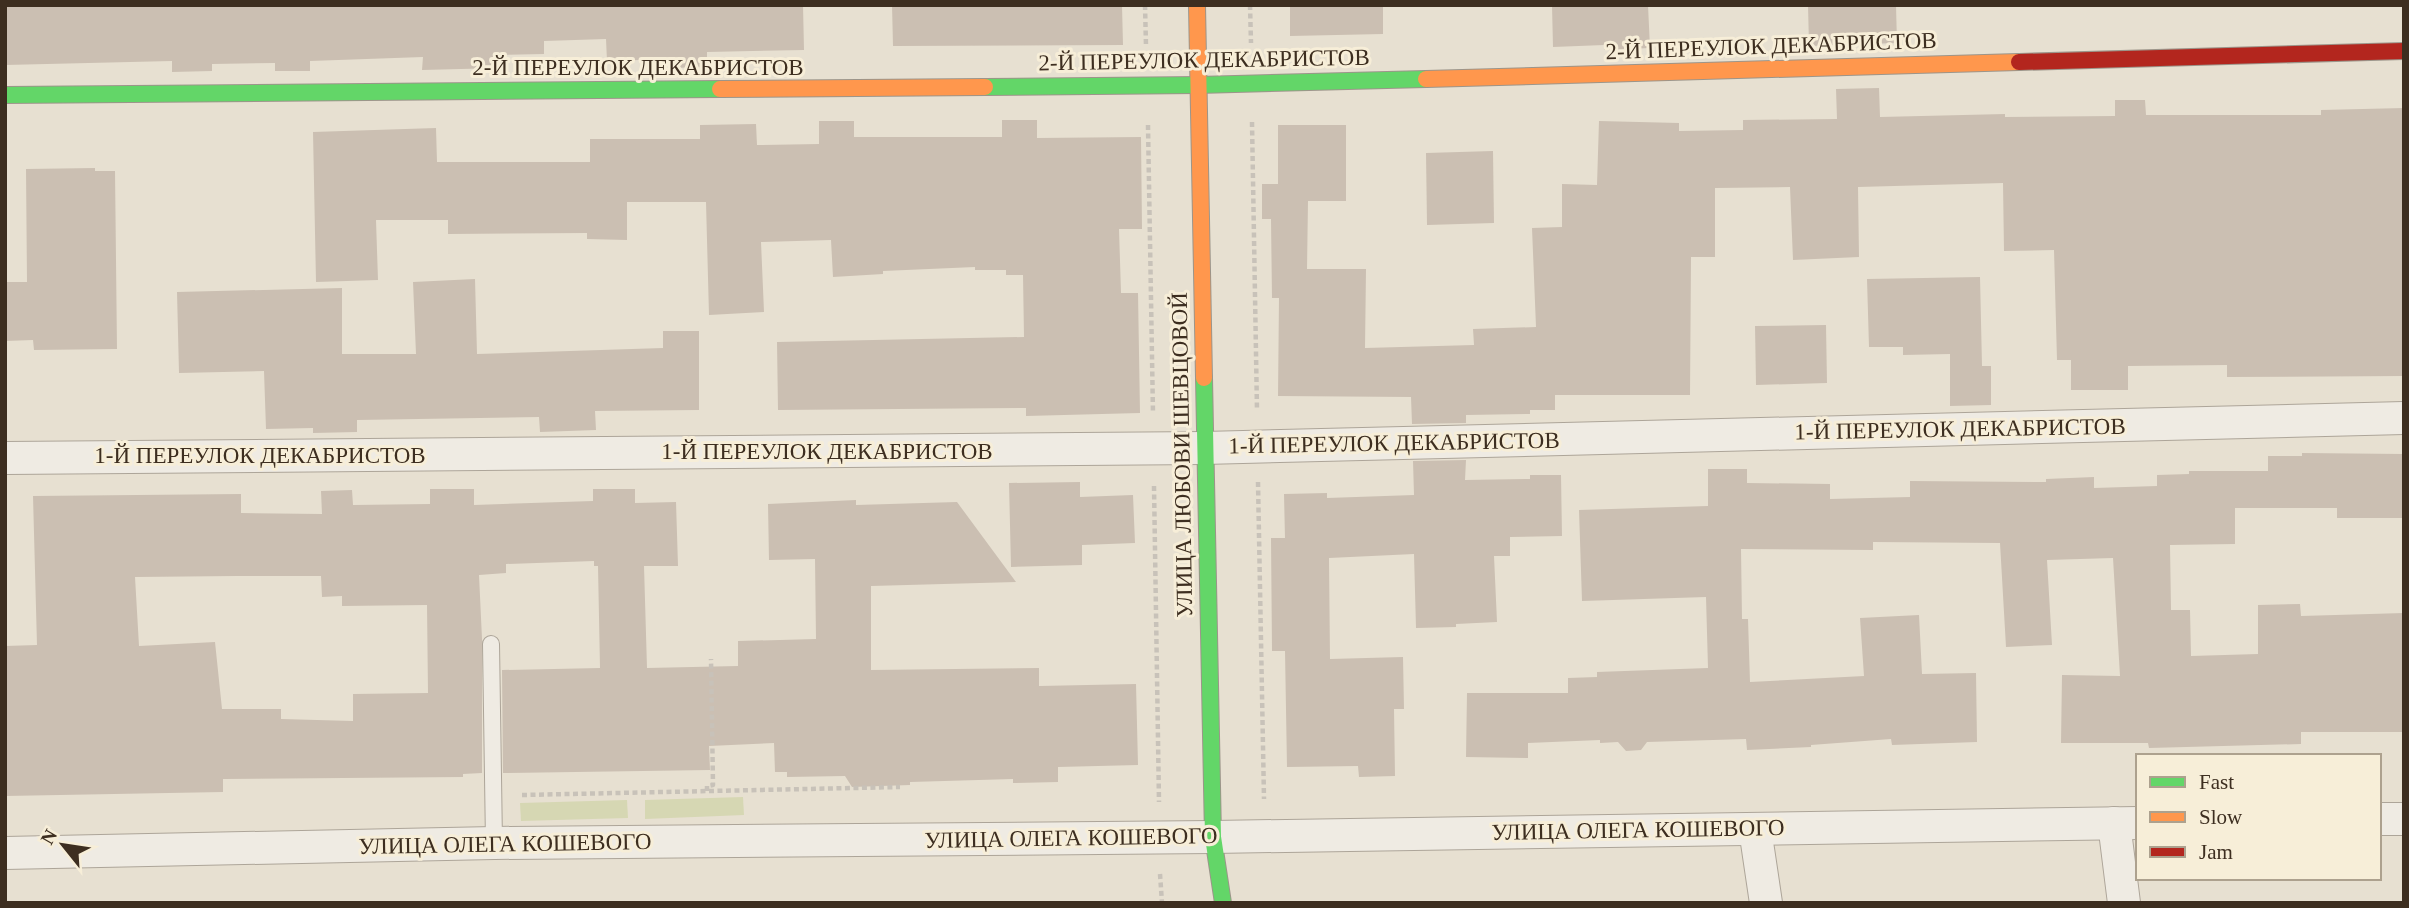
<svg xmlns="http://www.w3.org/2000/svg" width="2409" height="908" font-family="'Times New Roman',serif">
<style>
.green{fill:#d6d7b3}
.building{fill:#cbbfb2;fill-rule:evenodd}
.lines{fill:none;stroke-linecap:round;stroke-linejoin:round}
.lane-casing{stroke:#ada599;stroke-width:18}
.street-casing{stroke:#ada599;stroke-width:34}
.fast-casing{stroke:#9c958a;stroke-width:18}
.slow-casing{stroke:#9c958a;stroke-width:18}
.jam-casing{stroke:#9c958a;stroke-width:18}
.path{stroke:#c8c2b9;stroke-width:4.5;stroke-dasharray:5 3.5;stroke-linecap:butt}
.lane{stroke:#efebe3;stroke-width:16}
.street{stroke:#efebe3;stroke-width:32}
.fast{stroke:#63d668;stroke-width:16}
.slow{stroke:#ff974d;stroke-width:16}
.jam{stroke:#b3261e;stroke-width:16}
.labels{text-anchor:middle;dominant-baseline:central;stroke-width:6;stroke-linejoin:round;paint-order:stroke}
.street-label{font-size:23px;fill:#3d2e20;stroke:#f7eed8}
</style>
<rect width="100%" height="100%" fill="#e7e0d1"/>
<g class="green">
<path d="M743 797 744 815 645 819V800Z"/>
<path d="M627 800 628 818 521 821 520 803Z"/>
</g>
<g class="building">
<path d="M5 5H803L804 50 707 52V67L672 68V59L607 61 606 39 544 41V54L500 55V68L422 70 423 57 310 61V71H275V63L212 64V71L172 72V61L5 65Z"/>
<path d="M892 5H1122L1123 45 893 46Z"/>
<path d="M1290 5H1383V34L1290 36Z"/>
<path d="M1552 5H1648L1650 48 1604 50V45L1553 47Z"/>
<path d="M1808 5H1896L1897 43 1809 46Z"/>
<path d="M1879 88 1880 117 2005 114V117L2115 116V100H2145L2146 115H2321V110L2404 108V376L2227 377V365L2128 366V390H2071V360H2057L2054 250 2004 251 2003 183 1858 187 1859 257 1793 260 1790 187 1715 188V257H1691L1690 395H1555V410H1530V414L1466 415V423L1412 424 1411 397 1278 396 1279 298H1272L1271 219H1262V184H1278V125H1346V201H1308L1307 269H1366L1365 348 1474 345 1473 329 1536 327 1532 228 1562 227V184L1597 185 1599 121 1679 123V131L1743 130V120L1837 119 1836 89Z"/>
<path d="M1002 120H1037V138L1141 137 1142 229H1119L1121 293H1138L1140 413 1026 416V408L778 410 777 342 1024 337 1023 275H1006V270H975V267L883 271V274L833 277 831 240 761 242 764 312 709 315 706 202H627V240L587 239V233L448 234V220H376L378 280 316 282 313 132 436 128 437 162H590V139H700V125L756 124 757 145 819 144V121H854V137H1002Z"/>
<path d="M1493 151 1494 223 1427 225 1426 153Z"/>
<path d="M95 168V171H115L117 349 34 350 33 340 5 341V282H27L26 169Z"/>
<path d="M1980 277 1982 366H1991V405L1950 406V354L1903 355V347H1869L1867 279Z"/>
<path d="M475 279 477 354 663 348V331H699V410L595 411 596 430 540 432 539 417 357 420V432L313 433V428L266 429 264 371 179 373 177 292 342 288V354H416L413 282Z"/>
<path d="M1826 325 1827 383 1756 385 1755 326Z"/>
<path d="M2302 453 2404 454V518H2337V508H2235V544L2170 545 2171 610H2190L2191 656 2258 654V605L2300 604 2301 616 2404 613V732H2301V744L2149 748 2148 743H2061L2062 675 2120 676 2113 558 2047 560 2052 645 2006 647 2000 543 1873 542V550L1741 549 1742 619H1748L1750 682 1864 676 1860 618 1919 615 1922 674 1976 673 1977 742 1892 745 1891 739 1811 745V747L1747 750 1746 739 1647 742 1641 750 1626 751 1618 742 1600 743V740L1528 743V758L1466 757 1467 693H1568V678L1597 677V672L1708 668 1706 597 1582 601 1579 510 1708 506V469H1747V483L1830 484V499L1910 497V481L2046 482V479L2094 477V488L2157 486V475L2189 474V471H2268V456H2302Z"/>
<path d="M1466 460 1465 480 1530 479V475H1561L1562 536 1510 537V556H1494L1497 622 1456 624V627L1416 628 1414 554 1329 558 1330 659 1403 657 1404 709H1394L1395 776 1359 777 1358 766 1287 767 1285 651H1272L1271 538H1285L1284 494 1327 493V498L1414 495 1413 461Z"/>
<path d="M1080 482V497L1133 495 1135 543 1082 545V565L1011 567 1009 483Z"/>
<path d="M430 489H474V505L593 501V489H635V503L676 502 678 566H644L647 668 738 666V641L816 639 815 559 769 560 768 504 856 500V505L957 502 1016 582 871 586V670L1039 668V686L1136 684 1138 765 1058 767V782L1013 783V779L910 782V785L852 787 845 776 787 777V772H775L774 743 709 746 710 770 503 773 502 670 600 668 598 566H594V561L506 564V573L479 575 482 639V773L463 774V777L223 779V792L5 796V646L37 645 33 496 241 494V513L322 514 321 491 352 490 353 505 430 504ZM236 576H321L322 597 342 596V606L427 605 428 693 353 694V721L281 719V709H222L215 642 139 646 135 577Z"/>
</g>
<g class="lines">
<defs>
<path id="lane" d="M491 644 494 843"/>
<g id="street">
<path d="M5 458 1204 448 2404 418"/>
<path d="M2379 819H2404"/>
<path d="M2114 823 2124 903"/>
<path d="M1755 829 1766 903"/>
<path d="M5 853 494 843 1213 837 2138 823"/>
</g>
<g id="fast">
<path d="M985 87 1198 85 1426 79"/>
<path d="M5 95 720 89"/>
<path d="M1204 378 1213 837 1223 903"/>
</g>
<g id="slow">
<path d="M1197 5 1204 378"/>
<path d="M1426 79 2019 62"/>
<path d="M720 89 985 87"/>
</g>
<path id="jam" d="M2019 62 2404 51"/>
</defs>
<use href="#lane" class="lane-casing"/>
<use href="#street" class="street-casing"/>
<use href="#fast" class="fast-casing"/>
<use href="#slow" class="slow-casing"/>
<use href="#jam" class="jam-casing"/>
<g class="path">
<path d="M1145 5 1146 46"/>
<path d="M1250 5 1251 43"/>
<path d="M1252 122 1257 410"/>
<path d="M1148 125 1153 414"/>
<path d="M1258 482 1264 799"/>
<path d="M1154 486 1159 802"/>
<path d="M707 791V786L713 785 711 659"/>
<path d="M522 795 900 787"/>
<path d="M1160 874 1162 903"/>
</g>
<use href="#lane" class="lane"/>
<use href="#street" class="street"/>
<use href="#fast" class="fast"/>
<use href="#slow" class="slow"/>
<use href="#jam" class="jam"/>
</g>
<g class="labels">
<g class="street-label">
<text transform="translate(1771 46) rotate(-2)">2-Й ПЕРЕУЛОК ДЕКАБРИСТОВ</text>
<text transform="translate(1204 60) rotate(-1)">2-Й ПЕРЕУЛОК ДЕКАБРИСТОВ</text>
<text x="638" y="67">2-Й ПЕРЕУЛОК ДЕКАБРИСТОВ</text>
<text transform="translate(1960 429) rotate(-1)">1-Й ПЕРЕУЛОК ДЕКАБРИСТОВ</text>
<text transform="translate(1394 443) rotate(-1)">1-Й ПЕРЕУЛОК ДЕКАБРИСТОВ</text>
<text x="827" y="451">1-Й ПЕРЕУЛОК ДЕКАБРИСТОВ</text>
<text x="260" y="455">1-Й ПЕРЕУЛОК ДЕКАБРИСТОВ</text>
<text transform="translate(1182 455) rotate(-91)">УЛИЦА ЛЮБОВИ ШЕВЦОВОЙ</text>
<text transform="translate(1638 830) rotate(-1)">УЛИЦА ОЛЕГА КОШЕВОГО</text>
<text transform="translate(1071 838) rotate(-1)">УЛИЦА ОЛЕГА КОШЕВОГО</text>
<text transform="translate(505 844) rotate(-1)">УЛИЦА ОЛЕГА КОШЕВОГО</text>
</g>
</g>
<rect width="2409" height="908" fill="none" stroke="#3d2e20" stroke-width="14"/>
<rect x="2136" y="754" width="245" height="126" fill="#f7eed8" stroke="#ada18e" stroke-width="2"/>
<rect x="2150" y="777" width="35" height="10" fill="#63d668" stroke="#ada18e" stroke-width="2"/>
<text x="2199" y="789" font-size="21" fill="#3d2e20">Fast</text>
<rect x="2150" y="812" width="35" height="10" fill="#ff974d" stroke="#ada18e" stroke-width="2"/>
<text x="2199" y="824" font-size="21" fill="#3d2e20">Slow</text>
<rect x="2150" y="847" width="35" height="10" fill="#b3261e" stroke="#ada18e" stroke-width="2"/>
<text x="2199" y="859" font-size="21" fill="#3d2e20">Jam</text>
<g transform="translate(63 845) rotate(300)" stroke="#f7eed8" stroke-width="5" paint-order="stroke">
<path d="M0-5L12 26L0 18L-12 26Z" fill="#3d2e20"/>
<text y="-10" font-size="19" font-weight="bold" text-anchor="middle" fill="#3d2e20">N</text>
</g>
</svg>
